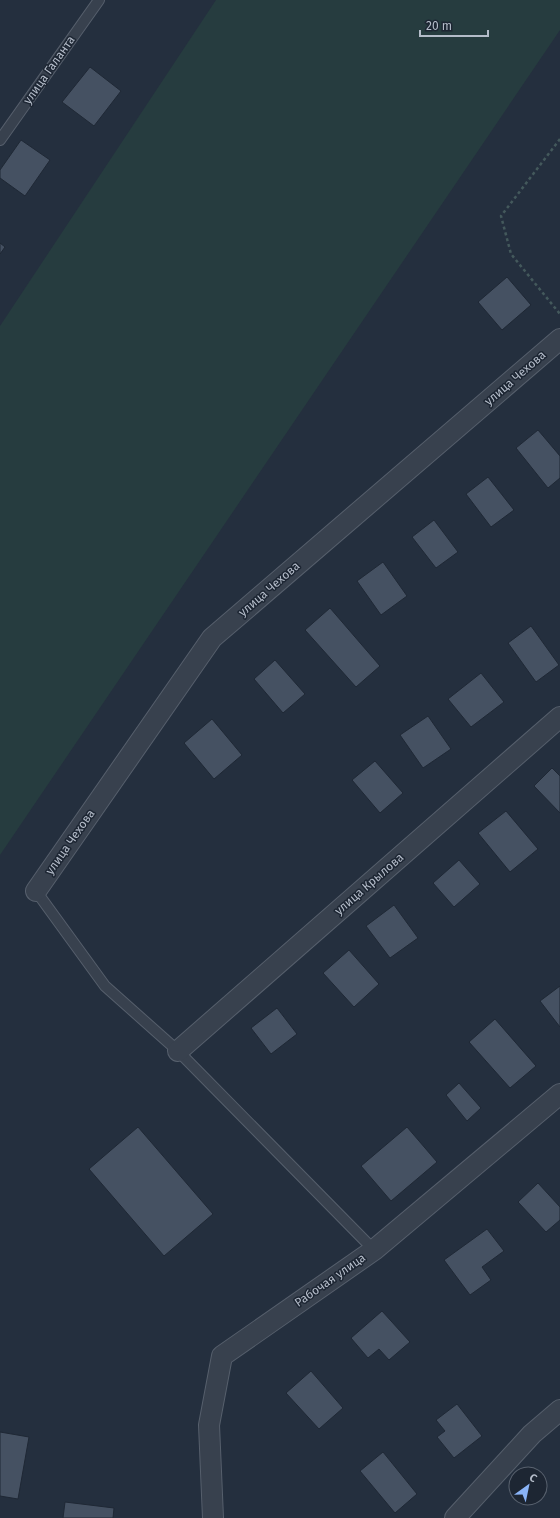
<svg xmlns="http://www.w3.org/2000/svg" width="560" height="1518" font-family="'Fira Sans',sans-serif">
<style>
.green{fill:#263c3f}
.building{fill:#455162;stroke:#1f2835}
.lines{fill:none;stroke-linecap:round;stroke-linejoin:round}
.service-casing{stroke:#565f6c;stroke-width:12}
.minor-casing{stroke:#565f6c;stroke-width:22}
.path{stroke:#44595c;stroke-width:2.5;stroke-dasharray:3 3;stroke-linecap:butt}
.service{stroke:#38414e;stroke-width:10}
.minor{stroke:#38414e;stroke-width:20}
.labels{text-anchor:middle;dominant-baseline:central;stroke-width:3;stroke-linejoin:round;paint-order:stroke}
.street-label{font-size:12px;fill:#b4bcc9;stroke:#1d2633}
</style>
<rect width="100%" height="100%" fill="#242f3e"/>
<path class="green" d="M216 0H560V30L0 855V326Z"/>
<g class="building">
<path d="M90 67 121 91 94 126 62 102Z"/>
<path d="M21 140 50 160 25 196 0 178V170Z"/>
<path d="M0 243 5 247 0 254Z"/>
<path d="M507 277 531 305 502 330 478 302Z"/>
<path d="M538 430 560 456V478L548 488 516 448Z"/>
<path d="M488 477 514 510 491 527 466 494Z"/>
<path d="M434 520 458 552 436 568 412 537Z"/>
<path d="M383 562 407 596 381 615 357 581Z"/>
<path d="M330 608 380 666 356 687 305 630Z"/>
<path d="M531 626 559 665 536 682 508 643Z"/>
<path d="M275 660 305 694 283 713 254 679Z"/>
<path d="M481 673 504 702 471 727 448 699Z"/>
<path d="M428 716 451 749 423 768 400 735Z"/>
<path d="M212 719 242 755 214 779 184 743Z"/>
<path d="M375 761 403 793 380 813 352 780Z"/>
<path d="M552 768 560 776V813L534 786Z"/>
<path d="M506 811 538 849 510 872 478 833Z"/>
<path d="M459 860 480 884 454 907 433 883Z"/>
<path d="M394 905 418 938 390 958 366 926Z"/>
<path d="M349 950 379 984 354 1007 323 973Z"/>
<path d="M560 986V1027L540 1001Z"/>
<path d="M277 1008 297 1034 271 1054 251 1028Z"/>
<path d="M495 1019 536 1066 510 1088 469 1042Z"/>
<path d="M459 1083 481 1108 467 1121 446 1095Z"/>
<path d="M138 1127 213 1214 164 1256 89 1169Z"/>
<path d="M407 1127 437 1162 391 1201 361 1166Z"/>
<path d="M538 1183 560 1207V1220L546 1232 518 1202Z"/>
<path d="M487 1229 504 1251 482 1267 491 1280 470 1295 444 1260Z"/>
<path d="M382 1311 410 1342 389 1360 379 1349 368 1358 351 1338Z"/>
<path d="M311 1371 343 1408 319 1429 286 1393Z"/>
<path d="M457 1404 482 1436 454 1458 437 1437 445 1431 436 1420Z"/>
<path d="M0 1432 29 1437 18 1499 0 1496Z"/>
<path d="M383 1452 417 1494 395 1513 360 1471Z"/>
<path d="M65 1502 114 1508 113 1518H63Z"/>
</g>
<g class="lines">
<defs>
<g id="service">
<path d="M0 140 99 0"/>
<path d="M36 891 105 986 178 1051 374 1250"/>
</g>
<g id="minor">
<path d="M36 891 212 638 560 339"/>
<path d="M178 1051 560 717"/>
<path d="M213 1518 209 1425 222 1356 374 1250 560 1094"/>
<path d="M455 1518 532 1434 560 1410"/>
</g>
</defs>
<use href="#service" class="service-casing"/>
<use href="#minor" class="minor-casing"/>
<path class="path" d="M560 139 501 216 511 254 560 314"/>
<use href="#service" class="service"/>
<use href="#minor" class="minor"/>
</g>
<g class="labels">
<g class="street-label">
<text transform="translate(49 70) rotate(-55)">улица Галанта</text>
<text transform="translate(515 378) rotate(-41)">улица Чехова</text>
<text transform="translate(269 589) rotate(-41)">улица Чехова</text>
<text transform="translate(70 842) rotate(-55)">улица Чехова</text>
<text transform="translate(369 884) rotate(-41)">улица Крылова</text>
<text transform="translate(330 1280) rotate(-35)">Рабочая улица</text>
</g>
</g>
<g transform="translate(528 1486) rotate(33)"><circle r="19" fill="#1d2633" stroke="#59626f"/>
<path d="M0-3L7 15L0 10L-7 15Z" fill="#8ab4f8"/>
<text y="-6" font-size="11" font-weight="bold" text-anchor="middle" fill="#b4bcc9">С</text>
</g>
<path d="M420 30v6h68v-6" fill="none" stroke="#b4bcc9" stroke-width="2"/>
<text x="426" y="30" font-size="12" fill="#b4bcc9" stroke="#1d2633" stroke-width="3" paint-order="stroke">20 m</text>
</svg>
